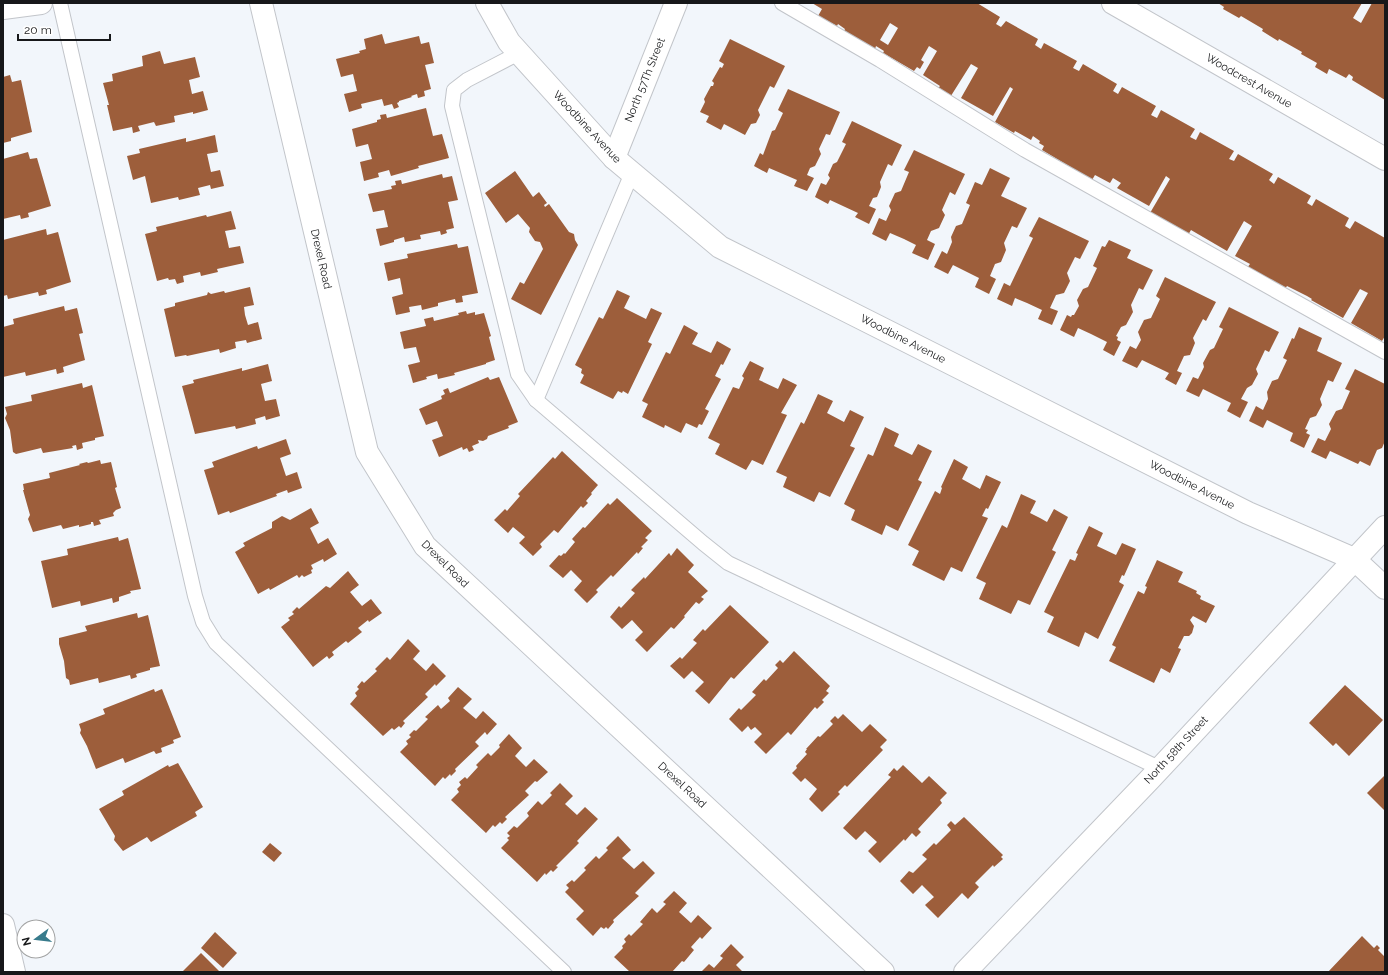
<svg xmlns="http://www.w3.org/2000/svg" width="1388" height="975" font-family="Raleway,sans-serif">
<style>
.building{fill:#9d5e3b;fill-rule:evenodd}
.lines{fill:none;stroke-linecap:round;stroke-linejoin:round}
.lane-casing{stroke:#c2c5ca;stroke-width:16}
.street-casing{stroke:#c2c5ca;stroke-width:24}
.secondary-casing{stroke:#c2c5ca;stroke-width:24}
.lane{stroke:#fff;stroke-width:14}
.street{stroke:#fff;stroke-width:22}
.secondary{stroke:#fff;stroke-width:22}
.labels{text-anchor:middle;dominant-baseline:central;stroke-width:3;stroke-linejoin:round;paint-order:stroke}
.street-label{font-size:11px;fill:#17181a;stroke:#fff}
</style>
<rect width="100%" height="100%" fill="#f2f6fb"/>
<g class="building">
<path d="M812 3H960L962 4 963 3H977L1000 17 996 24 1001 27 1006 21 1038 39 1035 45 1041 49 1044 43 1077 61 1073 68 1079 71 1083 64 1117 84 1113 91 1118 94 1122 87 1156 106 1151 115 1157 118 1161 110 1195 129 1190 137 1196 140 1200 132 1234 151 1229 159 1234 161 1238 154 1273 174 1269 180 1274 184 1278 177 1311 196 1307 203 1312 206 1316 199 1349 218 1345 226 1350 229 1355 221 1385 238 1384 247 1385 248V336L1382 341 1351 323 1368 293 1360 289 1343 318 1311 300 1312 299 1307 296 1287 286 1284 290 1247 268 1250 264 1235 256 1252 226 1244 221 1227 251 1191 230 1188 235 1150 213 1170 179 1166 176 1149 206 1117 188 1121 183 1113 178 1110 183 1095 175 1092 180 1042 150 1044 146 1039 143 1040 141 1033 136 1031 140 1015 131 1014 133 995 122 1013 89 1010 87 993 116 961 98 978 68 971 64 949 99 936 91 940 86 923 75 937 51 929 46 921 60 924 62 920 69 917 67 914 71 883 53 884 51 876 46 875 49 844 31 845 29 838 24 837 26 818 16 822 9ZM890 23 898 28 888 45 880 40Z"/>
<path d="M1218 3H1362L1353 18 1361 23 1372 3H1385V100L1352 80 1353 77 1349 74 1346 78 1329 69 1327 74 1315 67 1317 63 1301 54 1302 52 1279 39 1278 41 1262 31 1263 29 1241 16 1239 18 1223 9 1224 7Z"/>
<path d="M382 34 385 44 419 36 421 44 429 42 434 63 425 65 431 89 424 91 425 96 418 98 417 94 411 96 412 97 399 101V102L397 103 399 107 394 109 392 104 384 106 382 99 361 104 362 108 349 112 344 94 357 91 353 74 341 77 336 59 360 53 359 51 366 49 364 39Z"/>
<path d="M730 39 785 66 774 88 770 86 758 110 760 115 756 123 751 124 745 135 724 124 721 130 706 122 709 116 700 112 705 102 704 99 711 86H713L714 83 712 81 720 67 722 68 724 64 719 61Z"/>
<path d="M160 51 164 64 195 57 200 77 189 80 192 94 203 91 208 110 193 114V112L174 116 175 122 156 126 154 122 138 126 140 131 133 133 132 127 113 131 107 105H109L103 83 113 81 112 74 143 66 142 56Z"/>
<path d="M10 75 12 82 21 80 32 132 11 138V141L3 143V77Z"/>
<path d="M788 89 840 112 830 135 826 134 819 149 821 154 815 166 810 168 807 175 814 178 807 191 794 186 797 180 769 168 767 173 754 166 760 153 763 155 772 131 775 130 783 113 778 110Z"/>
<path d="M426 108 433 136 442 134 449 158 418 166 419 168 391 176 389 170 378 173 379 177 364 181 360 162 372 159 368 144 356 147 352 129 377 122V120L381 119 380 115 386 114 387 118Z"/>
<path d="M852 121 902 145 892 166 888 164 880 182 881 187 877 197 873 198 869 206 876 209 869 224 855 217 858 213 830 200 828 204 815 197 821 183 826 185 830 178 828 175 833 164 837 162 846 144 842 142Z"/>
<path d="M215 135 218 152 207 154 211 172 220 170 224 186 211 189 210 185 198 188 200 195 179 200 178 197 151 203 145 176 133 180 127 156 140 153 139 149 186 138V142Z"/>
<path d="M914 150 965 174 955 195 950 192 942 210 945 215 939 228 931 231 927 240 935 244 928 260 912 253 916 245 904 239 890 233 886 241 872 234 879 218 886 221 891 210 889 206 895 193 901 191 909 172 904 170Z"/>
<path d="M28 152 30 159 37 158 51 206 28 213 29 217 21 219 20 215 3 219V159Z"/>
<path d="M990 168 1010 178 1001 196 1027 208 1017 228 1012 226 1004 243 1006 250 1001 262 995 264 990 276 996 279 989 294 975 287 979 278 953 265 948 274 934 267 942 251 947 254 952 242 951 237 956 226 962 224 970 205 966 203 975 182 982 185Z"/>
<path d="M515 171 533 197 539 192 547 203 544 205 545 207 549 204 569 232 574 234 575 240 578 245 541 315 511 299 520 282 524 284 543 249 540 242 535 241 529 232 530 228 518 214 506 223 485 193Z"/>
<path d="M442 174 443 178 452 176 458 200 448 202 454 228 446 230 447 233 441 235 440 231 420 235 421 239 405 242 404 237 394 240V242L380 246 376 229 388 227 384 210 373 212 368 194 392 189 391 186 396 185 395 181 401 180 402 184Z"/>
<path d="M231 211 236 229 225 231 227 239 229 248 240 246 244 263 217 269 218 272 201 276 200 272 183 276 184 282 177 284 175 279 169 280 168 278 157 281 145 234 157 231 156 227 206 215 207 217Z"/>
<path d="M1039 217 1089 241 1080 259 1075 257 1067 273 1070 281 1064 293 1056 295 1050 308 1058 311 1052 325 1038 319 1042 310 1027 303 1015 298 1012 306 997 299 1004 283 1010 286 1033 238 1029 236Z"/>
<path d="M46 229 47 235 58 232 71 282 46 290 47 294 39 296 38 292 8 299 7 295 3 296V240Z"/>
<path d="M1109 240 1131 250 1127 258 1153 270 1143 290 1139 288 1131 305 1133 312 1126 325 1121 327 1116 336 1118 337 1117 340 1121 342 1114 356 1103 350 1107 342 1091 334 1078 328 1074 337 1060 330 1067 315 1071 317 1072 315H1074L1079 306 1077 300 1083 289 1088 287 1097 268 1093 266 1102 246 1105 247Z"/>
<path d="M457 244 458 248 468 246 478 293 462 296 463 302 456 303 455 299 438 303V306L422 310 421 305 409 307 410 312 396 315 392 297 403 294 400 278 388 281 384 263 408 258 407 254Z"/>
<path d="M1165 277 1216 302 1206 321 1203 319 1193 338 1195 343 1190 355 1184 356 1177 371 1182 373 1176 385 1165 379 1169 373 1142 360 1137 368 1122 361 1130 346 1136 349 1141 340 1138 332 1144 320 1151 318 1160 299 1156 296Z"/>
<path d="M250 287 254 305 244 307 245 315 248 325 258 322 262 339 247 343 246 340 235 342 236 348 220 353 219 349 187 356 186 355 175 357 164 309 175 306V303L207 295 208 292 211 294 224 291 225 293Z"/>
<path d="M617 290 630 296 624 308 646 319 651 308 662 313 648 342 652 344 628 394 623 391 622 393 618 391 613 399 580 383 584 375 581 373 582 369 575 365 599 317 603 319Z"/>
<path d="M64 306 65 311 77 308 83 333 79 334 85 360 63 367 64 372 57 374 56 369 26 376 25 372 3 377V327L14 324 13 319Z"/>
<path d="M1229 307 1279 332 1269 352 1265 350 1256 369 1258 374 1252 385 1247 388 1241 399 1248 402 1240 418 1227 411 1231 403 1203 389 1199 397 1186 391 1193 377 1198 379 1204 367 1203 363 1210 350 1214 348 1223 329 1219 327Z"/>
<path d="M466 311 467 314 475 312V315L484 313 491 336 489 337 495 360 486 363V364L454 373 455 375 438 379 437 374 426 377 427 379 413 383 408 365 420 362 418 355 416 347 404 349 400 332 426 326 424 319 433 317 434 321 459 315 458 313Z"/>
<path d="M684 325 698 333 692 344 711 353 717 341 731 349 723 365 721 364 715 376 721 379 705 409 709 411 702 425 699 424 697 428 686 423 681 433 665 425 664 428 642 417 648 404 642 401 666 352 670 354Z"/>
<path d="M1299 327 1322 338 1317 351 1342 363 1333 382 1328 380 1320 399 1322 405 1316 416 1310 418 1305 429 1308 430 1306 433 1310 435 1304 448 1290 441 1293 433 1267 420 1263 428 1249 421 1256 406 1263 410 1268 399 1267 392 1272 381 1278 379 1287 360 1283 358 1292 338 1294 339Z"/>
<path d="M750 361 764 368 759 380 778 389 783 378 797 385 781 413 787 415 763 465 752 460 746 470 715 454 720 444 708 438 733 387 739 389 744 378 742 376Z"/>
<path d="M268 364 272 381 261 384 265 401 276 399 280 416 266 420 265 416 255 419 256 424 236 429 235 426 195 434 182 386 194 383 193 380 242 368V371Z"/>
<path d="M1355 369 1385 384V441L1382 448 1377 450 1370 466 1360 461 1358 464 1330 451 1326 459 1311 452 1318 438 1325 441 1331 429 1329 424 1336 411 1342 409 1350 391 1345 389Z"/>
<path d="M488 377 490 380 499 377 518 422 508 426 509 428 488 436 487 439 483 441 478 440 479 443 472 446 474 450 469 452 467 448 463 450 462 447 439 457 432 440 443 436 437 421 426 425 419 409 442 399 441 396 445 394 443 390 448 388 450 393Z"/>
<path d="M82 383 83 388 92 385 104 436 95 438V440L82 443 83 448 77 450 76 445 72 446 73 448 43 453 41 448 16 454 13 452 10 430 5 418 7 414 5 407 32 401 31 395Z"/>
<path d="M818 394 833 401 827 413 844 422 850 410 864 417 850 446 855 448 830 497 819 492 814 502 783 487 787 477 776 472 801 422 804 424Z"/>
<path d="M885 427 899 434 894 446 912 455 918 444 932 451 918 480 922 482 898 531 886 525 882 535 851 520 855 510 844 504 868 454 873 456Z"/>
<path d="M286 439 291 454 280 458 286 476 297 472 302 488 288 493 287 490 276 494 277 496 230 513 229 511 218 515 204 470 214 467 212 462 257 446 258 449Z"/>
<path d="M562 451 598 485 591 493 592 494 586 501 588 503 583 508 581 506 558 533 554 530 540 544 542 547 533 556 519 543 525 537 513 527 508 533 494 520 505 509 507 511 520 496 518 494 553 457 555 459Z"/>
<path d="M954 459 968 467 962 479 980 489 986 475 1001 482 988 509 986 508 982 516 988 518 962 572 951 567 944 581 912 565 919 551 908 545 935 491 940 494 942 488 941 487Z"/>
<path d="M100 460 101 464 111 462 117 487 115 488 121 508 116 510 113 513 114 516 99 520 101 524 94 526 93 522H91V524L79 527V525L63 529 61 525 33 532 28 519 30 515 23 490H24L23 484 50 478 49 473 80 465 79 464 87 462 88 463Z"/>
<path d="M1021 494 1036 501 1030 513 1040 518 1047 522 1054 509 1068 517 1052 550 1056 552 1030 605 1018 600 1011 614 979 599 986 583 976 578 1002 525 1007 528Z"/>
<path d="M617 498 652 531 645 538 648 540 641 547 643 548 638 554 637 552 613 577 611 575 596 590 598 592 587 603 574 590 582 581 571 570 563 578 549 566 559 555 561 556 564 553 565 554 575 542 572 539 583 527 585 528 608 503 610 505Z"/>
<path d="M311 508 319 523 310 528 318 544 328 538 337 554 324 562 323 559 311 565 313 569 311 570 312 573 304 577 302 575 299 578 297 575 270 590 269 588 258 594 235 552 245 546 243 543 272 528V522L282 516 290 520Z"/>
<path d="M1089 526 1103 533 1097 546 1116 555 1122 543 1136 549 1124 576 1122 575 1119 582 1124 585 1098 639 1085 632 1079 647 1047 632 1054 617 1044 612 1070 559 1075 561 1078 554 1076 553Z"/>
<path d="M118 537 119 541 128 538 141 589 130 591 131 593 119 597V601L113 603 112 598 81 606 80 601 52 608 41 561 68 555 67 549Z"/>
<path d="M677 548 694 565 688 572 708 591 701 597 704 599 699 604 696 602 684 616 685 617 674 629 671 627 647 652 635 640 643 632 632 620 622 629 610 617 619 606 621 608 635 593 631 590 644 577 645 579 669 553 671 556Z"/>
<path d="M1157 560 1183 572 1178 582 1197 591 1196 593 1201 596 1200 599 1215 606 1206 623 1193 616 1190 620 1194 626 1192 633 1189 636H1184L1178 648 1181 649 1170 673 1161 668 1154 683 1109 661 1116 647 1112 645 1138 591 1144 594 1147 587 1145 586Z"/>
<path d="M348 571 359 585 350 592 355 598 362 606 371 599 382 613 369 622 368 620 358 628 362 632 348 643 346 641 332 652 334 655 329 659 327 656 313 667 281 627 290 620 288 618 294 614 292 612 297 607 299 609 326 586 330 588Z"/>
<path d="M730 605 769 642 734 679 731 677 709 704 695 691 704 682 692 671 684 679 670 666 680 657 682 659 697 643 693 640 703 629 705 631Z"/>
<path d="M137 613 138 618 148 615 160 666 150 668V670L136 674 137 677 131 679 130 675 99 683 98 678 70 685 69 680 66 678 64 661 59 644V638L87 631 85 626Z"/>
<path d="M408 639 420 651 413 659 426 671 433 663 446 676 436 686 435 684 425 694 428 697 403 721 405 723 401 728 399 726 394 730 392 728 383 736 350 704 357 696 355 693 359 689 357 687 362 681 364 683 377 671 375 669 387 657 390 660Z"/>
<path d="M794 651 830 686 826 691 829 693 822 700 824 702 817 709 815 707 791 735 788 732 766 754 754 742 762 734 755 727 751 730 748 726 742 732 729 719 739 708 741 710 756 695 752 692 764 679 766 681 778 668 775 665 780 660 783 663Z"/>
<path d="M1345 685 1383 720 1349 756 1336 743 1333 746 1309 723Z"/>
<path d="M458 687 472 699 463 708 476 719 483 711 497 724 487 735 485 732 475 742 479 746 455 769 456 771 451 776 450 774 445 779 443 777 435 786 400 752 408 744 406 741 411 737 409 735 414 730 416 731 428 719 425 717 438 705 441 709 450 701 448 698Z"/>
<path d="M154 689 155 692 162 689 181 737 173 740 174 743 161 748 162 752 156 754 154 751 125 763 123 758 96 769 87 746 80 733 81 730 79 724 105 714 103 709Z"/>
<path d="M843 714 862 732 870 724 887 740 880 747 883 750 847 787 845 785 838 792 840 794 822 812 809 799 817 789 805 778 801 782 792 773 797 768 796 766 807 754 805 752 807 749H806L818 736 820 737 833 724 830 721 835 716 838 719Z"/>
<path d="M509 734 522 748 515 756 526 767 534 759 548 772 537 782 535 781 525 791 529 795 505 817 507 819 502 824 500 822 495 827 493 825 486 833 451 800 459 792 457 789 461 785 459 782 465 777 467 779 478 767 476 765 488 753 491 756 500 747 499 745Z"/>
<path d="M178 763 203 807 195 812 197 816 151 842 147 837 123 851 114 840 115 836 99 809 124 795 122 791 168 765 169 767Z"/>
<path d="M903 765 922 783 929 776 947 793 940 800 942 803 918 829 921 832 916 837 912 833 905 841 904 839 880 863 868 851 877 842 865 831 856 840 843 828 891 777 888 775 894 768 897 771Z"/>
<path d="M1385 775V811L1367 793Z"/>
<path d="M560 783 573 796 565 804 577 815 585 807 598 819 577 841 579 843 556 866 558 867 553 872 551 870 546 875 545 873 537 882 501 848 509 840 507 838 510 836 507 833 514 826 517 828 529 816 527 813 538 801 542 805 552 795 550 793Z"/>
<path d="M964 817 1003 855 1001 857 1003 859 994 867 993 865 975 883 979 887 968 899 962 893 938 918 925 905 934 897 922 885 913 894 900 881 909 871 913 873 927 859 922 855 934 843 936 845 951 830 947 825 951 821 955 825Z"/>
<path d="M618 836 631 850 622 858 634 869 643 861 655 873 635 893 639 896 613 920 614 922 608 929 606 927 604 929 601 927 593 936 576 919 584 911 565 892 569 888 566 885 572 880 574 882 586 870 584 868 596 856 599 859 608 850 606 848Z"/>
<path d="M270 843 282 853 274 862 262 852Z"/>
<path d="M674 891 687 903 679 912 691 923 698 915 712 928 702 939 700 937 691 947 694 950 684 962 682 961 672 972H630L614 957 623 948 622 946 626 942 624 939 629 934 631 936 643 924 640 922 652 908 657 913 666 904 663 902Z"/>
<path d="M215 932 237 953 223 968 201 948Z"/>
<path d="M1362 936 1374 948 1377 945 1380 948 1378 950 1385 957V972H1328Z"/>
<path d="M731 944 744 957 736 965 743 972H701L709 964 714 968 723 958 720 956Z"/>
<path d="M201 953 220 972H182Z"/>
</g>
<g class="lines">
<defs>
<g id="lane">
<path d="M60 3 195 596 203 622 216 643 564 972"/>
<path d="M782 3 880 60 1025 150 1385 352"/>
<path d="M519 53 467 80 454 90 452 106 518 374 536 400 703 543 728 563 1159 768"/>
<path d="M536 400 632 173"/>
</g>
<g id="street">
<path d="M261 3 367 452 425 546 883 972"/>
<path d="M487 3 509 42 614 158 720 247 1248 513 1354 559 1385 588"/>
<path d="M1113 3 1385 159"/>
<path d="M614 158 676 3"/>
<path d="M965 972 1151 778 1385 527"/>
</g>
<g id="secondary">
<path d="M3 8 41 3"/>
<path d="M3 925 14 972"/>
</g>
</defs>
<use href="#lane" class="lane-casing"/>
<use href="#street" class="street-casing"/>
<use href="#secondary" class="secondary-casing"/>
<use href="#lane" class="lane"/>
<use href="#street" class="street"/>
<use href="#secondary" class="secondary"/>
</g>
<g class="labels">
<g class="street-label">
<text transform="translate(645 80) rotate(-68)">North 57Th Street</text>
<text transform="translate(1249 81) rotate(30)">Woodcrest Avenue</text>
<text transform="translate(587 127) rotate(47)">Woodbine Avenue</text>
<text transform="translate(321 259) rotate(77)">Drexel Road</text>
<text transform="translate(903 339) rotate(27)">Woodbine Avenue</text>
<text transform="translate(1192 485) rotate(27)">Woodbine Avenue</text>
<text transform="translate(445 564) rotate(45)">Drexel Road</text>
<text transform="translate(1176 750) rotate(-47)">North 58th Street</text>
<text transform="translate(682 785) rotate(43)">Drexel Road</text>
</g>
</g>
<rect width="1388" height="975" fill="none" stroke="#17181a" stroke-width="8"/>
<g transform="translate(36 939) rotate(255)"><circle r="19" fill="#ffffff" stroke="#a2a3a3"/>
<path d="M0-3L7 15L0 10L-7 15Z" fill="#387b8c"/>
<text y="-6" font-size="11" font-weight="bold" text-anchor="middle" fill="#17181a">N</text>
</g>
<path d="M18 34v6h92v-6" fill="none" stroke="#17181a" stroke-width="2"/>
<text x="24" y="34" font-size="12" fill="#17181a" stroke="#ffffff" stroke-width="3" paint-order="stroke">20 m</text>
</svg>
